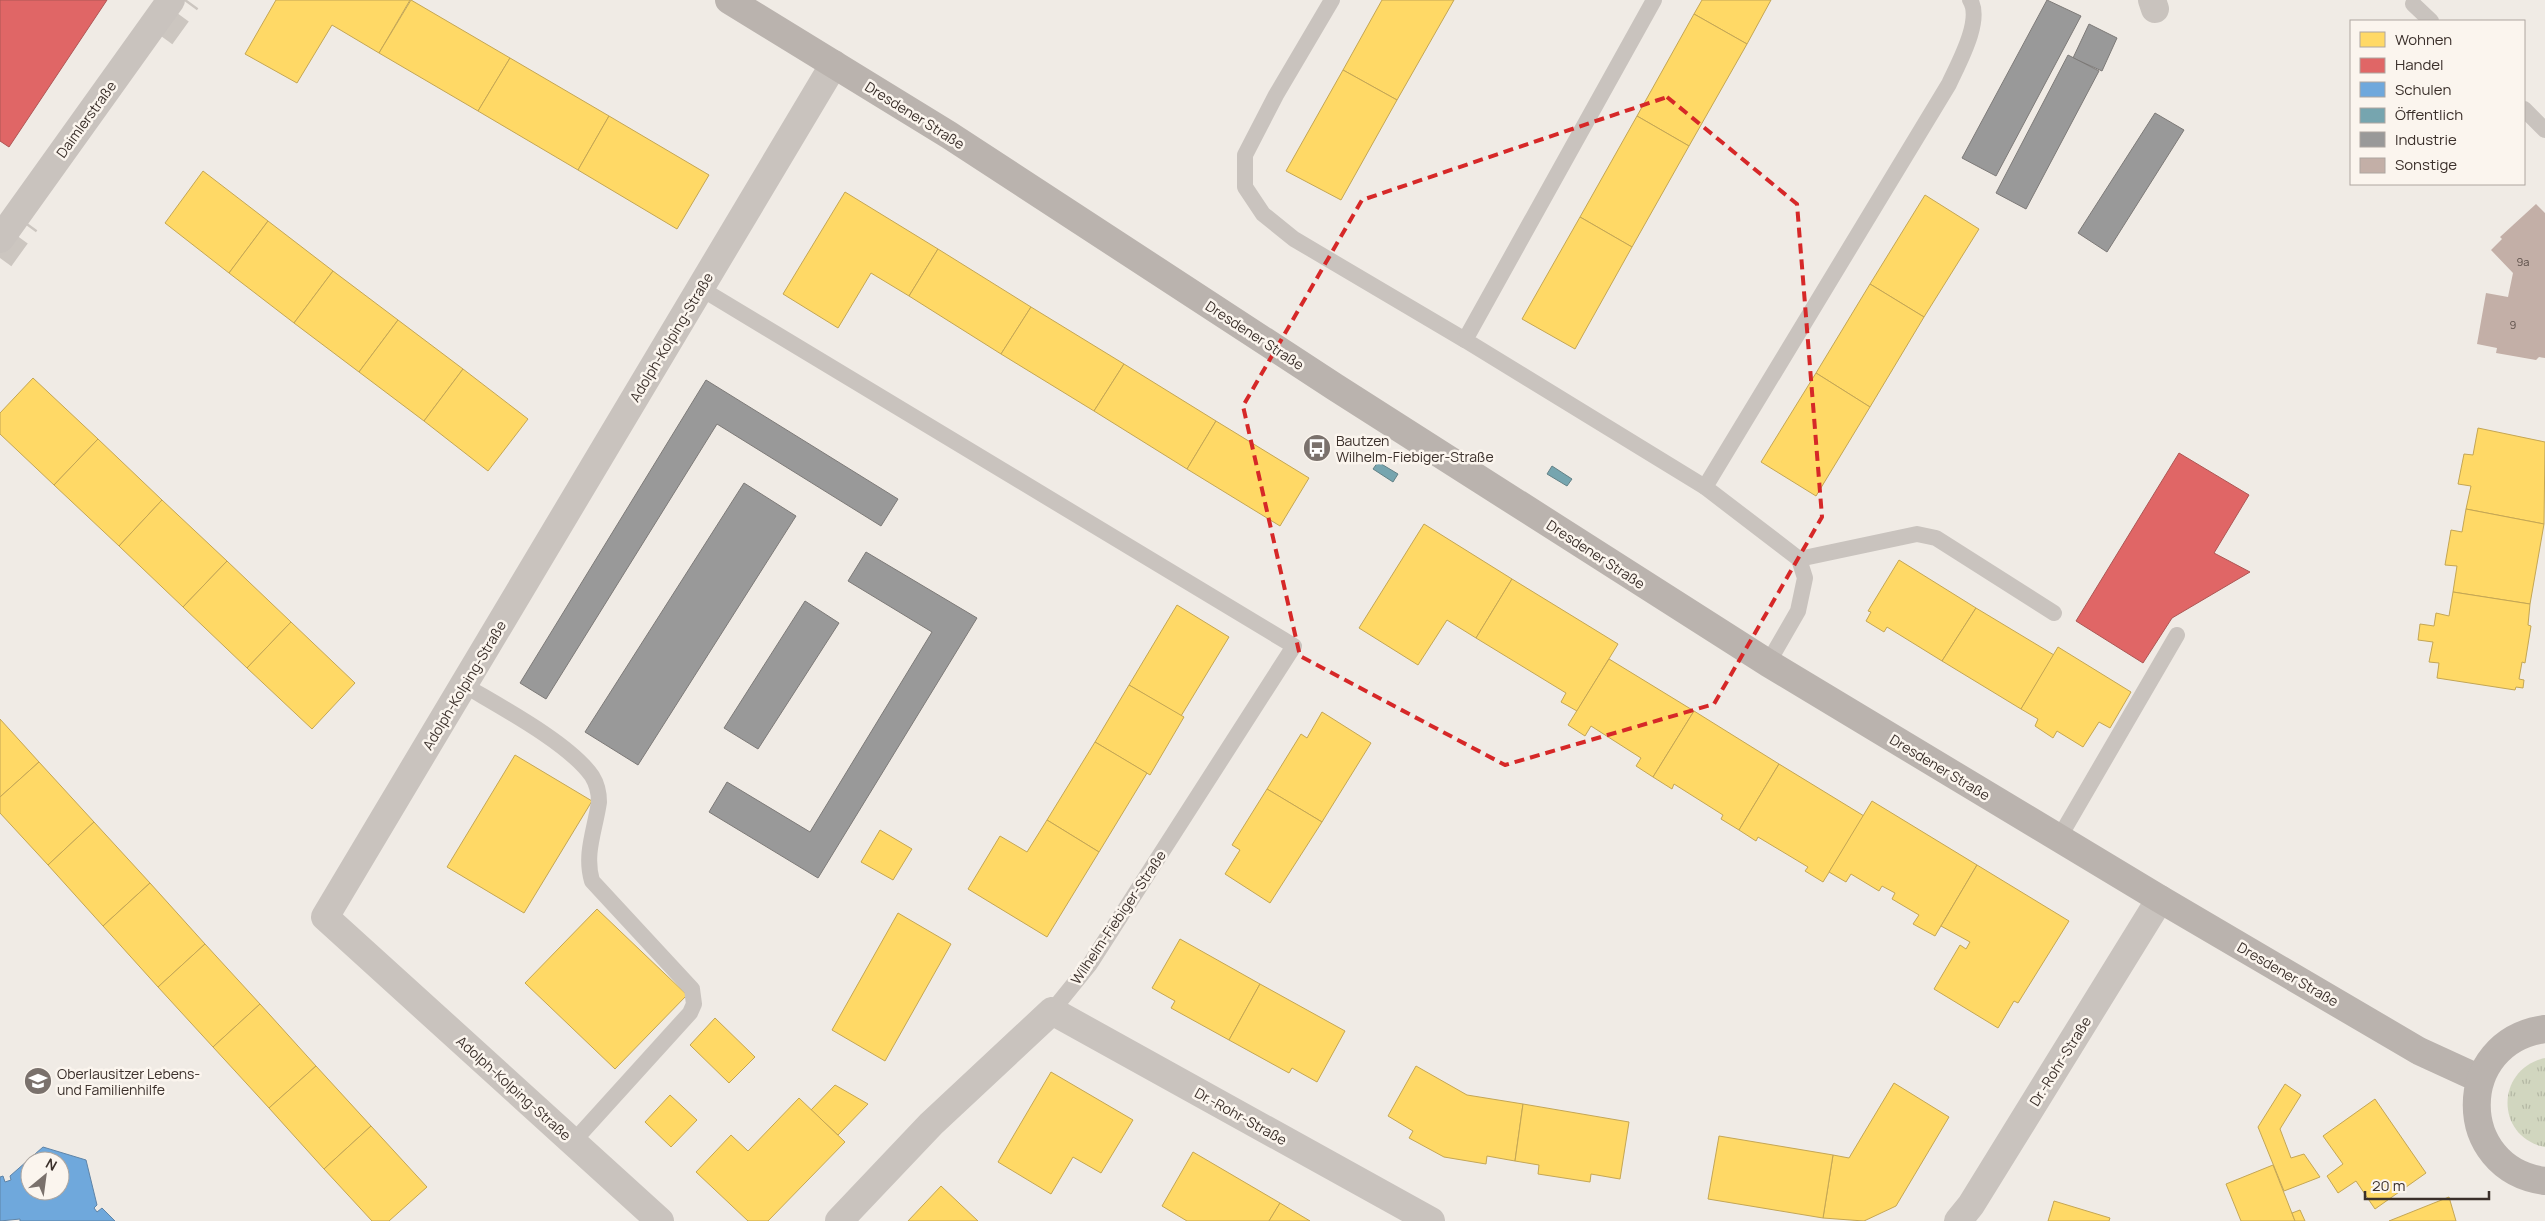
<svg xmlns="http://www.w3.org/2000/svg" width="2545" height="1221" font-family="Manrope,sans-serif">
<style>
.grass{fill:url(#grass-tufts)}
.homes{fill:#ffd966;stroke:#c4a654}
.shops{fill:#e06666;stroke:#ae5654}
.schools{fill:#6fa8dc;stroke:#5f84a7;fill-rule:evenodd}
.public{fill:#76a5af;stroke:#648287}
.industry{fill:#999;stroke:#7d7a78}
.building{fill:#c3afa7}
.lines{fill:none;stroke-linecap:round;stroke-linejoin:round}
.primary-tunnel{stroke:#ccc6c0;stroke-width:28;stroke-dasharray:28 14;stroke-linecap:butt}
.lane{stroke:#c9c3be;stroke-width:16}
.street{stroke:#c9c3be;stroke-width:28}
.secondary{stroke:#bab3ae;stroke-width:28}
.marked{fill:none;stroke:#d62828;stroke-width:4;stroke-dasharray:10 6;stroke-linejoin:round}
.labels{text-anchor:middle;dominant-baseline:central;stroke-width:5;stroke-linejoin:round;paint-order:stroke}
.number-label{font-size:11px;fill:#5d504a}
.street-label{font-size:14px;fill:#3b302b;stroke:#fbf5ee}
.poi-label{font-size:14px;fill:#3b302b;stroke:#fbf5ee;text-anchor:start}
</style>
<defs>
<pattern id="grass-tufts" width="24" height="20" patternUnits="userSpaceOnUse" patternTransform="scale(1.25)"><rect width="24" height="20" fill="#d1d6bf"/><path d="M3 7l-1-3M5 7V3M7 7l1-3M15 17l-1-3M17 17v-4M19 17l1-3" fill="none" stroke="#b4b8a4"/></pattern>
</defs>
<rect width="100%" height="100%" fill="#f0ebe5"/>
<path class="grass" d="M2545 1058V1147C2495 1137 2495 1069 2545 1058Z"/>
<g class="homes">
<path d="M276 0H410L379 53 332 25 297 83 245 54Z"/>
<path d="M411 0 510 58 478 111 379 53Z"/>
<path d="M1382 0H1454L1397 100 1343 70Z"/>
<path d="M1702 0H1771L1747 44 1694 14Z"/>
<path d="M1694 14 1747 44 1689 146 1637 116Z"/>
<path d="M510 58 609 116 578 170 478 111Z"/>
<path d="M1343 70 1397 100 1341 200 1286 171Z"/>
<path d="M609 116 709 175 677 229 578 170Z"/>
<path d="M1637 116 1689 146 1632 247 1580 217Z"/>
<path d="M203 171 268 221 229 273 165 223Z"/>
<path d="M845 192 938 249 909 296 871 273 838 328 783 294Z"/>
<path d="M1925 195 1979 229 1924 317 1870 284Z"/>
<path d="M1580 217 1632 247 1575 349 1522 319Z"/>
<path d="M268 221 333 271 294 323 229 273Z"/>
<path d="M938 249 1031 307 1001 354 909 296Z"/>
<path d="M333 271 398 320 359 372 294 323Z"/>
<path d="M1870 284 1924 317 1870 407 1816 373Z"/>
<path d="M1031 307 1124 364 1094 411 1001 354Z"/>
<path d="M398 320 463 369 424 421 359 372Z"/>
<path d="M1124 364 1216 421 1187 469 1094 411Z"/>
<path d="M463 369 528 419 488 471 424 421Z"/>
<path d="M1816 373 1870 407 1816 496 1761 462Z"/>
<path d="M33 378 98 439 54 485 0 434V413Z"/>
<path d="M1216 421 1309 478 1280 526 1187 469Z"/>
<path d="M2478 428 2545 442 2544 524 2466 509 2471 486 2458 484 2464 454 2473 455Z"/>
<path d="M98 439 162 500 119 546 54 485Z"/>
<path d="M162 500 227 561 183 607 119 546Z"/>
<path d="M2466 509 2544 524 2530 604 2453 592 2457 566 2445 565 2451 530 2462 532Z"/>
<path d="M1424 524 1512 579 1476 638 1447 620 1418 665 1359 628Z"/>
<path d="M1899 560 1976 608 1942 661 1887 627 1884 632 1866 621 1871 612 1868 611Z"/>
<path d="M227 561 291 622 247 668 183 607Z"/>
<path d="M1512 579 1618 644 1577 711 1561 702 1566 693 1476 638Z"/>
<path d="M2453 592 2530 604 2528 625 2531 626 2525 663 2522 662 2519 679 2524 680 2523 688 2516 687 2515 690 2437 678 2439 663 2429 662 2433 642 2418 640 2420 624 2434 626 2436 613 2449 616Z"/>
<path d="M1177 605 1229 637 1181 716 1129 685Z"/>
<path d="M1976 608 2054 655 2021 709 1942 661Z"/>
<path d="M291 622 355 683 312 729 247 668Z"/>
<path d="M2058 647 2131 692 2110 728 2099 722 2083 747 2057 731 2053 738 2035 726 2038 719 2021 709Z"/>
<path d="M1609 659 1694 711 1653 777 1636 766 1641 758 1591 726 1585 736 1568 725Z"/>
<path d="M1129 685 1184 717 1150 775 1095 742Z"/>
<path d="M1694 711 1779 764 1739 830 1721 819 1723 815 1674 784 1672 789 1653 777Z"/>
<path d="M1322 712 1371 743 1322 822 1267 789 1301 734 1307 738Z"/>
<path d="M0 719 39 762 0 797Z"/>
<path d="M1095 742 1147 773 1099 852 1047 820Z"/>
<path d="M515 755 592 801 524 913 447 867Z"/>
<path d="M39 762 94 822 48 865 0 813V797Z"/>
<path d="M1779 764 1864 816 1823 882 1805 871 1808 867 1758 837 1756 841 1739 830Z"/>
<path d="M1267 789 1322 822 1270 903 1225 874 1240 850 1232 845Z"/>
<path d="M1872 801 1977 865 1935 936 1913 924 1919 915 1892 899 1895 893 1882 886 1879 891 1851 874 1846 882 1829 872Z"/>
<path d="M1047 820 1099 852 1047 937 968 889 1000 836 1027 852Z"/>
<path d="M94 822 150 883 103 926 48 865Z"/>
<path d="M880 830 912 849 893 880 861 862Z"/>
<path d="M1977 865 2069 921 2018 1003 2014 1001 1998 1028 1934 989 1960 945 1966 949 1970 942 1941 926Z"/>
<path d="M150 883 205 944 158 987 103 926Z"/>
<path d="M597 909 687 995 615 1069 525 983Z"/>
<path d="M898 913 951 944 885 1061 832 1030Z"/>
<path d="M1180 939 1260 984 1229 1040 1171 1008 1175 1001 1152 988Z"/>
<path d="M205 944 260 1004 213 1047 158 987Z"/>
<path d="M1260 984 1345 1031 1317 1082 1292 1068 1289 1073 1229 1040Z"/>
<path d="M260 1004 316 1066 269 1108 213 1047Z"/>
<path d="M715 1018 755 1057 729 1083 690 1045Z"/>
<path d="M316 1066 371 1126 324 1169 269 1108Z"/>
<path d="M1416 1066 1467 1095 1523 1104 1515 1161 1487 1156 1486 1164 1444 1157 1409 1138 1413 1131 1388 1116Z"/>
<path d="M1051 1072 1133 1120 1101 1173 1073 1157 1051 1194 998 1162Z"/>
<path d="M1894 1083 1949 1117 1896 1206 1864 1221 1823 1218 1833 1155 1849 1158Z"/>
<path d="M2285 1084 2301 1095 2280 1129 2291 1158 2304 1154 2320 1177 2284 1191 2258 1127Z"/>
<path d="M835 1085 868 1104 838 1135 811 1110Z"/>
<path d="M670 1095 697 1120 671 1147 645 1122Z"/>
<path d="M799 1098 845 1142 768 1221H748L696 1172 731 1135 748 1151Z"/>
<path d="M2375 1099 2426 1173 2375 1209 2356 1181 2338 1193 2327 1176 2343 1164 2323 1136Z"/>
<path d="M1523 1104 1629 1122 1620 1179 1591 1174 1590 1182 1538 1174 1539 1165 1515 1161Z"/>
<path d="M371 1126 427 1187 389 1221H372L324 1169Z"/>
<path d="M1719 1136 1833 1155 1823 1218 1708 1199Z"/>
<path d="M1193 1152 1280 1203 1269 1221H1187L1162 1206Z"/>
<path d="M2273 1165 2295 1221H2241L2226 1184Z"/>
<path d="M941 1186 978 1221H908Z"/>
<path d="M2449 1197 2456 1221H2389Z"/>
<path d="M2054 1201 2110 1218 2109 1221H2048Z"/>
<path d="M1280 1203 1310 1221H1269Z"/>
<path d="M2300 1210 2305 1221H2295L2292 1213Z"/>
</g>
<g class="shops">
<path d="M0 0H107L9 147 0 141Z"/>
<path d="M2179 453 2249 495 2214 553 2250 572 2172 618 2143 663 2076 621Z"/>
</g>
<path class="schools" d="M43 1147 86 1160 97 1205 94 1208 97 1212 102 1208 115 1221H20V1219L0 1221V1177L3 1176 5 1182 11 1180 10 1176ZM30 1161H60V1191H30Z"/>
<g class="public">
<path d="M1378 462 1398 474 1393 482 1373 469Z"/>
<path d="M1552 466 1572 479 1567 486 1547 474Z"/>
</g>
<g class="industry">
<path d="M2047 0 2081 16 1996 176 1962 158Z"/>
<path d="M2089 24 2117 38 2102 71 2073 58Z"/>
<path d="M2068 55 2099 71 2026 209 1996 193Z"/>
<path d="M2155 113 2184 130 2107 252 2078 233Z"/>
<path d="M706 380 898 499 881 526 717 424 546 699 520 683Z"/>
<path d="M744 483 796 516 638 765 585 732Z"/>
<path d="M866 552 977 618 818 878 709 812 727 782 810 832 932 632 848 581Z"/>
<path d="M805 601 839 623 758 749 724 728Z"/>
</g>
<path class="building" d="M2536 204 2545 213V358L2539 357 2536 360 2496 353 2497 348 2477 344 2486 293 2508 297 2513 273 2491 250 2502 239 2500 237Z"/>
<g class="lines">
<g class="primary-tunnel">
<path d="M161 36 187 0"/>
<path d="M0 258 26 222"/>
</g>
<g class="lane">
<path d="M1332 0 1276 95 1245 155V187L1263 214 1294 239 1465 340"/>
<path d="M1654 0 1465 340 1705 487"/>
<path d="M2413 4 2431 21"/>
<path d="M2524 109 2545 130"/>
<path d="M700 288 1294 646 1090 964 1052 1011"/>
<path d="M1799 559 1917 534 1936 538 2054 613"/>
<path d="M1768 663 1798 611 1805 578 1799 559 1705 487 1949 84C1958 64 1983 20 1970 0"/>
<path d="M464 685C499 706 569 743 592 776 597 784 599 793 599 802 595 830 584 854 592 881L692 989 694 1004 690 1013 573 1142"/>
<path d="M2059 838 2177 635"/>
</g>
<g class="street">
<path d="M2152 0 2155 9"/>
<path d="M0 239 171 0"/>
<path d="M660 1221 325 917 834 64"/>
<path d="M839 1221 931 1124 1052 1011 1431 1221"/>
<path d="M1958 1221 1971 1205 2160 899"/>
</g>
<g class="secondary">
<path d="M729 0 949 135 1335 387 1768 663 2160 899 2419 1051 2480 1079"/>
<path d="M2545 1029C2454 1041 2454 1169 2545 1181"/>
</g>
</g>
<path class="marked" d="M1667 97 1797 204 1822 517 1714 704 1505 765 1300 656 1243 406 1362 200Z"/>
<defs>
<symbol id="bus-disc" viewBox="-11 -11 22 22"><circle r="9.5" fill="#7a716c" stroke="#fbf5ee"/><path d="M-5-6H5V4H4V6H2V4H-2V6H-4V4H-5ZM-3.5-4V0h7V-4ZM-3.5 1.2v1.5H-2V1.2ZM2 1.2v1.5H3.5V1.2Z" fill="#fff"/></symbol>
<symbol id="school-disc" viewBox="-11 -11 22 22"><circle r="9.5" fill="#7a716c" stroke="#fbf5ee"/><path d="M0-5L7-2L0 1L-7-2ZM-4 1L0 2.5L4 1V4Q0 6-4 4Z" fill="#fff"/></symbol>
</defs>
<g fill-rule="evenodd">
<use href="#bus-disc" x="1301" y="432" width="32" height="32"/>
<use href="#school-disc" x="22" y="1065" width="32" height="32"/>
</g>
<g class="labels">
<g class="number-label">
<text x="2523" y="261">9a</text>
<text x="2513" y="324">9</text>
</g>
<g class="street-label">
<text transform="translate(915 115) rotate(32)">Dresdener Straße</text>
<text transform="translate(86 119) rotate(-54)">Daimlerstraße</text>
<text transform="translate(1255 335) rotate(33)">Dresdener Straße</text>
<text transform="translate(671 337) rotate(-59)">Adolph-Kolping-Straße</text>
<text transform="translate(1596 554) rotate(33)">Dresdener Straße</text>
<text transform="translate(464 685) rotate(-59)">Adolph-Kolping-Straße</text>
<text transform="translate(1940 767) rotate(31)">Dresdener Straße</text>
<text transform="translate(1118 917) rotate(-56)">Wilhelm-Fiebiger-Straße</text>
<text transform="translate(2288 974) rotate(30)">Dresdener Straße</text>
<text transform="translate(2060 1061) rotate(-58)">Dr.-Rohr-Straße</text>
<text transform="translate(514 1088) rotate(42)">Adolph-Kolping-Straße</text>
<text transform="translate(1241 1116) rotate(29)">Dr.-Rohr-Straße</text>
</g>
<g class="poi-label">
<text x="1336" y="440">Bautzen<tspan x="1336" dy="16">Wilhelm-Fiebiger-Straße</tspan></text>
<text x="57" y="1073">Oberlausitzer Lebens-<tspan x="57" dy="16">und Familienhilfe</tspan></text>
</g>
</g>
<rect x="2350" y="20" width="175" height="165" fill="#fbf5ee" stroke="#aea6a0"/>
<rect x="2360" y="32" width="25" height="15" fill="#ffd966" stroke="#aea6a0"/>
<text x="2395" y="45" font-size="15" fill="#3b302b">Wohnen</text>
<rect x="2360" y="58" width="25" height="15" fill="#e06666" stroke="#aea6a0"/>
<text x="2395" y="70" font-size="15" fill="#3b302b">Handel</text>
<rect x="2360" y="82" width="25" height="15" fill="#6fa8dc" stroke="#aea6a0"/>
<text x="2395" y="95" font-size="15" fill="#3b302b">Schulen</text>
<rect x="2360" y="108" width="25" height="15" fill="#76a5af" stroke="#aea6a0"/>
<text x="2395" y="120" font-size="15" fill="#3b302b">Öffentlich</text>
<rect x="2360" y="132" width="25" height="15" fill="#999999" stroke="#aea6a0"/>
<text x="2395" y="145" font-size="15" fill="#3b302b">Industrie</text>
<rect x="2360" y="158" width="25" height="15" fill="#c3afa7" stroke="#aea6a0"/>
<text x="2395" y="170" font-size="15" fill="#3b302b">Sonstige</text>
<g transform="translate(45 1176) rotate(29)"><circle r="24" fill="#fbf5ee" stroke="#aea6a0"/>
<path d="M0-4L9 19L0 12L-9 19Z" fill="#7a716c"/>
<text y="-8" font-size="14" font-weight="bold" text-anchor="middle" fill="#3b302b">N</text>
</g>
<path d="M2365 1191v8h124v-8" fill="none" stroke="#3b302b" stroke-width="2.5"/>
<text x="2372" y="1191" font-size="15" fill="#3b302b" stroke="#fbf5ee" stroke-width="4" paint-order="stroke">20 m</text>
</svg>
